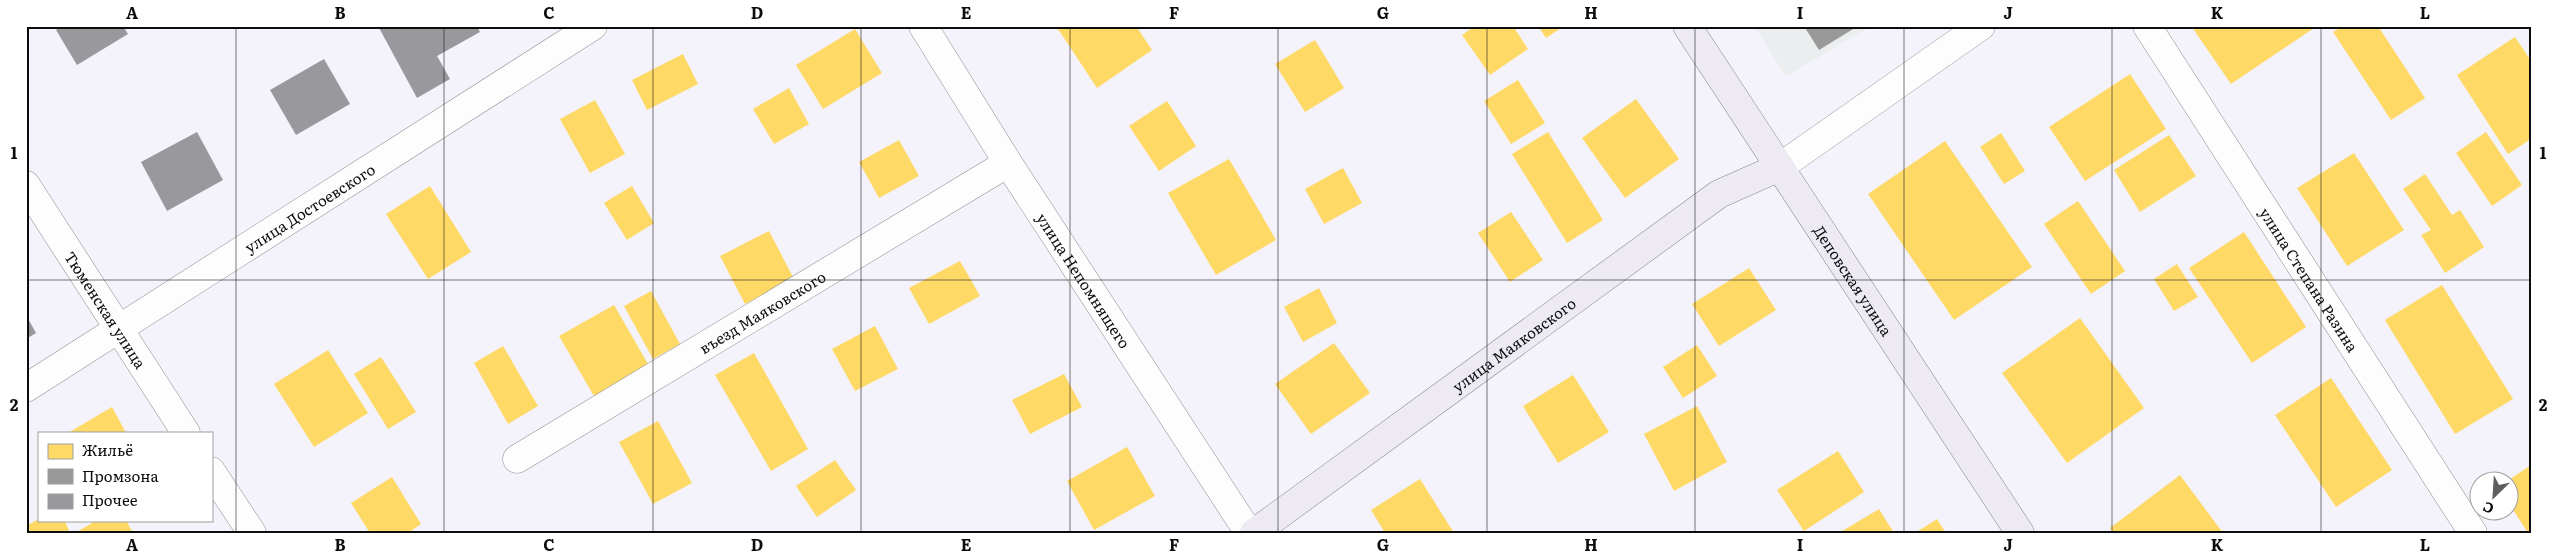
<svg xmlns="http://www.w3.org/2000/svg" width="2557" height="559" font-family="Literata,serif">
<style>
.industrial{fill:#eaeeee}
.homes{fill:#ffd966}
.industry{fill:#999}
.building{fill:#99989d}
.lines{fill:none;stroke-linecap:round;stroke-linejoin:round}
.street-casing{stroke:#919094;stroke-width:29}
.secondary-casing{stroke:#88878a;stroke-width:29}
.street{stroke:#fdfdfe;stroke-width:28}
.secondary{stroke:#edeaf4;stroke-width:28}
.grid{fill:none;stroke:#0d0d0d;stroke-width:1;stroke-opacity:0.55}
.labels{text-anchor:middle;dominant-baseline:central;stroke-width:5;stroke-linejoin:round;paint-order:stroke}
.street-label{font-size:15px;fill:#0d0d0d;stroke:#fff}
.neatline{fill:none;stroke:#0d0d0d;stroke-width:2}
.grid-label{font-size:16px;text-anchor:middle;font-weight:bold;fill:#0d0d0d}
</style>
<rect width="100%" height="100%" fill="#f4f2fa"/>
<path class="industrial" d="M1754 26H1871L1786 76Z"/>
<g class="homes">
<path d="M1056 26H1136L1152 50 1097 88Z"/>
<path d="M1475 26H1513L1528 49 1490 75 1462 35Z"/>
<path d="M1538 26H1564L1546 38Z"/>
<path d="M2199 26H2317L2231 84 2194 30Z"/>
<path d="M2343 26H2378L2425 98 2391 120 2333 32Z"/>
<path d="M855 29 882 73 823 109 796 65Z"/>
<path d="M2515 37 2531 61V139L2508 154 2457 75Z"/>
<path d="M1315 40 1344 88 1305 112 1275 64Z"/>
<path d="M683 54 698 84 647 110 632 80Z"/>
<path d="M2130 74 2166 129 2085 181 2049 127Z"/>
<path d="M1518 80 1545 123 1511 144 1484 101Z"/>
<path d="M789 88 809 124 774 144 753 109Z"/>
<path d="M1636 99 1679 159 1625 198 1582 138Z"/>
<path d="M595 100 625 154 590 173 560 119Z"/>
<path d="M1167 101 1196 146 1159 171 1129 126Z"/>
<path d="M1548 132 1603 220 1567 243 1512 154Z"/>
<path d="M2486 132 2522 185 2492 206 2456 153Z"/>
<path d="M2001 133 2025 171 2004 184 1980 147Z"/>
<path d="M2169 135 2196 176 2140 212 2114 170Z"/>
<path d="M899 140 919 176 879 198 859 162Z"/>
<path d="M1945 141 2032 267 1954 320 1868 194Z"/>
<path d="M2354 153 2404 230 2347 266 2297 188Z"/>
<path d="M1229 159 1276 240 1216 275 1168 193Z"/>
<path d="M1343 168 1362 203 1324 224 1305 189Z"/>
<path d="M2425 174 2452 215 2460 210 2484 247 2445 273 2421 235 2431 230 2403 189Z"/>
<path d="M430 186 471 252 428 279 386 214Z"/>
<path d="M632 186 654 223 627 240 604 203Z"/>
<path d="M2078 201 2125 271 2091 294 2044 224Z"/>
<path d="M1511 212 1543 260 1510 282 1478 233Z"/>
<path d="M769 231 794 279 745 304 720 256Z"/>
<path d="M2244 232 2306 327 2252 363 2189 268Z"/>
<path d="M960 261 980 296 929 324 909 288Z"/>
<path d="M2177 264 2198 297 2174 311 2154 279Z"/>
<path d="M1749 268 1776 310 1719 346 1692 304Z"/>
<path d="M2442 285 2513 399 2455 434 2385 320Z"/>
<path d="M1319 288 1337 323 1303 342 1284 307Z"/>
<path d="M651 291 680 344 653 359 624 306Z"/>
<path d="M614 305 648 364 594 396 559 336Z"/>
<path d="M2080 318 2144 408 2067 463 2002 373Z"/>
<path d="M875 326 898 369 855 391 832 349Z"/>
<path d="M1334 343 1370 393 1311 434 1275 384Z"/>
<path d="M1697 345 1717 376 1683 398 1663 367Z"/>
<path d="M503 346 538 406 508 424 474 363Z"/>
<path d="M328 350 368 413 314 447 274 384Z"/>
<path d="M754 353 808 449 771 471 715 375Z"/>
<path d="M381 357 416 412 388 429 354 374Z"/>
<path d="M1064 374 1082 407 1030 434 1012 400Z"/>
<path d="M1573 375 1609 432 1558 463 1523 406Z"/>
<path d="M2331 378 2392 470 2336 507 2275 415Z"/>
<path d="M1697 406 1727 462 1674 491 1644 434Z"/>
<path d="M112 407 126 433H68Z"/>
<path d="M658 421 692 483 653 504 619 442Z"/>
<path d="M1127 447 1155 496 1094 530 1067 481Z"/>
<path d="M1838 451 1864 492 1804 531 1777 490Z"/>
<path d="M835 460 856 490 817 517 796 486Z"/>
<path d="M2531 465V533H2528L2510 505V482H2506Z"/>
<path d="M2180 475 2223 533H2114L2110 528Z"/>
<path d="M392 477 421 524 408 533H370L351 503Z"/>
<path d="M1420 479 1454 533H1385L1371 510Z"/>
<path d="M1879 509 1894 533H1839Z"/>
<path d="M39 519 64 520 69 530 65 533H28L26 526Z"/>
<path d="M1937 519 1946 533H1915Z"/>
<path d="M97 520H126L133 533H75Z"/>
</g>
<path class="industry" d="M1804 26H1858L1819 50Z"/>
<g class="building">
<path d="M62 26H123L128 34 77 65 56 30Z"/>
<path d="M378 26H477L480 32 437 56 450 79 417 98Z"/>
<path d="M324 59 350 104 296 135 270 90Z"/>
<path d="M197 132 223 180 167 211 141 162Z"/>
<path d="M26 315 36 333 26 339Z"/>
</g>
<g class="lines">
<defs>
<g id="street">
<path id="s1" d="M923 26 1008 163 1249 533"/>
<path id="s2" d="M2147 26 2473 533"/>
<path d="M1780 167 1981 26"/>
<path id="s3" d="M26 185 186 433"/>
<path id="s4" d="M26 388 593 26"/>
<path id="s5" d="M517 459 1008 163"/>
<path d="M211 471 252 533"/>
</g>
<g id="secondary">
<path id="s6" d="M1687 26 2020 533"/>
<path id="s7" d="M1254 533 1719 194 1780 167"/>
</g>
</defs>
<use href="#street" class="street-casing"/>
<use href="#secondary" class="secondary-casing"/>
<use href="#street" class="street"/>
<use href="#secondary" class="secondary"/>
</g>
<path class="grid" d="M236 26V533M444 26V533M653 26V533M861 26V533M1070 26V533M1278 26V533M1487 26V533M1695 26V533M1904 26V533M2112 26V533M2321 26V533M26 280H2531"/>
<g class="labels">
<g class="street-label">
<text stroke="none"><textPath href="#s4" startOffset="336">улица Достоевского</textPath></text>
<text stroke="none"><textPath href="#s6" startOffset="304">Деповская улица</textPath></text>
<text stroke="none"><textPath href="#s2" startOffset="301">улица Степана Разина</textPath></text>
<text stroke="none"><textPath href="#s1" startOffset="301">улица Непомнящего</textPath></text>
<text stroke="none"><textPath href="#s3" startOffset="148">Тюменская улица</textPath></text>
<text stroke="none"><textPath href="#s5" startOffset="286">въезд Маяковского</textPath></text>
<text stroke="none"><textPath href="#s7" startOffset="321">улица Маяковского</textPath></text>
</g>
</g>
<rect width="2557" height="559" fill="none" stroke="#ffffff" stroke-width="55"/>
<rect x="38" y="432" width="175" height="90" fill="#ffffff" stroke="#9e9e9e"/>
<rect x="48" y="444" width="25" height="15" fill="#ffd966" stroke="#9e9e9e"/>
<text x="82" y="456" font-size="15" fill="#0d0d0d">Жильё</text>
<rect x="48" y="469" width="25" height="15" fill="#999999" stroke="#9e9e9e"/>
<text x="82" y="482" font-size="15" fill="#0d0d0d">Промзона</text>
<rect x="48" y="494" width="25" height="15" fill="#99989d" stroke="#9e9e9e"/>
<text x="82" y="506" font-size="15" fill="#0d0d0d">Прочее</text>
<g transform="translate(2494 496) rotate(205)"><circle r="24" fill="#ffffff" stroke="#9e9e9e"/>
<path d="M0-4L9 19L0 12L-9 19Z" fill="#5e5d60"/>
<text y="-8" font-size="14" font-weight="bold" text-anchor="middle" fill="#0d0d0d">С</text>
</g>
<rect x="28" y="28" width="2502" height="504" class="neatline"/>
<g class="grid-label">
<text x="132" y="19">A</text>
<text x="340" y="19">B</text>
<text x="549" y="19">C</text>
<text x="757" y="19">D</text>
<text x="966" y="19">E</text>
<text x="1174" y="19">F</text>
<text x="1383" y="19">G</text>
<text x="1591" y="19">H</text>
<text x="1800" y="19">I</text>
<text x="2008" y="19">J</text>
<text x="2217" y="19">K</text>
<text x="2425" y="19">L</text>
<text x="14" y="159">1</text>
<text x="2543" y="159">1</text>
<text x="14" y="411">2</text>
<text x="2543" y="411">2</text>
<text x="132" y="551">A</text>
<text x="340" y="551">B</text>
<text x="549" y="551">C</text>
<text x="757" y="551">D</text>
<text x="966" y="551">E</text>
<text x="1174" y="551">F</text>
<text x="1383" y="551">G</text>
<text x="1591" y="551">H</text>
<text x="1800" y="551">I</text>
<text x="2008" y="551">J</text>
<text x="2217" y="551">K</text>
<text x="2425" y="551">L</text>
</g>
</svg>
